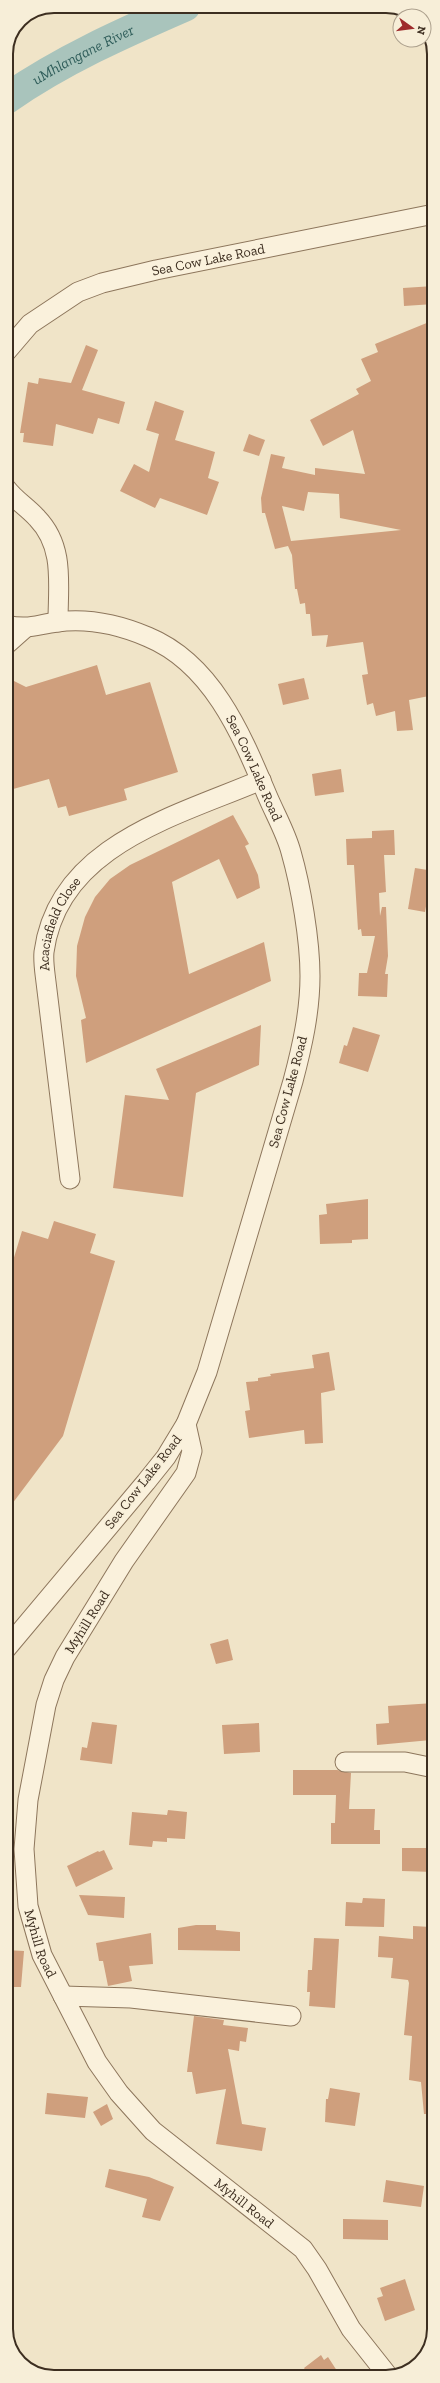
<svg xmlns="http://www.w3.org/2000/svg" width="440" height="2383" font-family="'Zilla Slab',serif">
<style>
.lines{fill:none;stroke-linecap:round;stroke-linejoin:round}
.river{stroke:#a9c4bc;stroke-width:31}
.building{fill:#cf9f7d;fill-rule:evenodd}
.minor-casing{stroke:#8d765c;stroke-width:21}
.minor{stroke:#faf1dc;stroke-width:19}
.labels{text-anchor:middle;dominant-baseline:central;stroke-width:3;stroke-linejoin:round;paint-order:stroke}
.street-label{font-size:14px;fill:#3d2e20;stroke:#f7eed8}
.water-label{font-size:15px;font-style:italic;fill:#2f5d5a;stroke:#f7eed8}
.rim{fill:none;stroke:#3d2e20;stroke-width:2}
</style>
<rect width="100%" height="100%" fill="#f0e4c8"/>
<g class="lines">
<path class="river" id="s1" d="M6 99C62 60 123 33 185 6"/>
</g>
<g class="building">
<path d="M434 286V304L404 306 403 288Z"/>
<path d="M434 320V695L409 700 413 730 397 731 395 711 376 716 373 703 367 705 362 675 368 674 363 642 326 647 328 635 312 636 310 614H306L305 603 300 604 297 589H295L292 555 288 546 275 549 265 513H262L261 498 271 454 285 457 282 468 315 475V468L365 474 353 430 323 446 310 420 359 394 356 389 371 381 361 359 378 352 375 344ZM308 492 339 494 340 518 401 530 291 541 282 506 304 511Z"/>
<path d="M86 345 98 350 82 390 125 402 119 424 98 418 93 434 56 424 53 446 23 442 24 433H20L28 382 38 384 39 378 71 383Z"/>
<path d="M155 401 184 411 175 440 215 452 208 478 219 482 207 515 160 498 155 508 120 491 134 464 149 472 159 434 146 430Z"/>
<path d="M249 434 265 440 259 456 243 451Z"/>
<path d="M97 665 106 695 150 682 178 772 124 789 127 800 69 816 66 806 58 808 49 779 6 791V677L26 687Z"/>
<path d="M304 678 309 699 283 705 278 684Z"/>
<path d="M341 769 344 792 315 796 312 774Z"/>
<path d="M233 815 249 844 245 846 258 875 260 888 237 899 219 859 172 882 189 974 264 942 271 981 86 1063 81 1020 86 1018 76 976 77 946 85 917 95 897 110 879 130 865Z"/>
<path d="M394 830 395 855H384L386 892 379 893 380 916 382 907H386L388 956 385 974H388L387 997 358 996 359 973H367L375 936H362L361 929 358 930 354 865H347L346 839 372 838V831Z"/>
<path d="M415 868 434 871V890L429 889 425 912 408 909Z"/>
<path d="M261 1025 259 1065 196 1093 183 1197 113 1188 125 1095 169 1100 156 1069Z"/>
<path d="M353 1027 380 1035 368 1072 339 1063 344 1045 347 1046Z"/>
<path d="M368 1199V1239L352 1240V1243L320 1244 319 1215 327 1214 326 1204Z"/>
<path d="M54 1221 96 1234 90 1253 115 1261 63 1436 6 1512V1284L22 1231 48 1239Z"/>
<path d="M329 1352 335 1390 321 1393 323 1443 305 1444 304 1430 249 1438 245 1411 250 1410 246 1382 258 1381V1378L271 1376 270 1374 314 1368 312 1355Z"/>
<path d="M228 1639 233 1660 216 1664 210 1644Z"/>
<path d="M434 1703V1724H430L431 1740 377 1745 376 1724 389 1723 388 1706Z"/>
<path d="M92 1722 117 1725 112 1764 80 1760 82 1747 87 1748Z"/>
<path d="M259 1723 260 1752 224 1754 222 1725Z"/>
<path d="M293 1770H337L351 1773 349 1809H375L374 1830H380V1844H331V1823H335L336 1795H293Z"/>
<path d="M168 1810 187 1812 185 1839 167 1838V1842L153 1841 152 1847 129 1845 132 1812 167 1815Z"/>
<path d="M402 1848H434V1872L402 1871Z"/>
<path d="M104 1850 113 1869 76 1887 67 1866 98 1851 99 1852Z"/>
<path d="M79 1895 125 1897 124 1918 88 1915Z"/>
<path d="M363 1898 385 1899 384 1927 345 1926 346 1902 362 1903Z"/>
<path d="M196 1925H216V1930L240 1932V1951L178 1950V1928Z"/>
<path d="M413 1926 431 1927 429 1956H432L429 2004 434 2005V2114H424L421 2082 409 2080 412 2036 404 2035 409 1983 408 1980 391 1978 393 1958 378 1957 379 1936 413 1939Z"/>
<path d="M151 1933 153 1964 129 1966 132 1981 108 1986 103 1961H99L96 1943Z"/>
<path d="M314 1938 339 1939 335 2008 309 2006 310 1992H307L308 1970H312Z"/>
<path d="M6 1950 24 1951 21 1987H6Z"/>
<path d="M194 2016 224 2020 223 2025 248 2028 246 2042 240 2041 239 2051 228 2049 242 2124 266 2128 262 2151 216 2144 226 2089 196 2094 192 2072H187Z"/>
<path d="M330 2088 360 2093 355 2126 325 2122 326 2099H328Z"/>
<path d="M47 2093 88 2097 85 2118 45 2114Z"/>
<path d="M107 2104 113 2119 101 2126 93 2112Z"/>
<path d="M109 2169 149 2177 174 2187 160 2221 142 2217 147 2199 105 2187Z"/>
<path d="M386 2180 424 2186 421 2207 383 2202Z"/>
<path d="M343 2219 388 2220V2240L343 2239Z"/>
<path d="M405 2279 415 2310 385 2321 377 2298 383 2296 380 2288Z"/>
<path d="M321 2355 324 2360 328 2357 341 2377H310L304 2368Z"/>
</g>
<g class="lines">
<defs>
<g id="minor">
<path id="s2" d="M6 352 30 324 78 292 102 283 156 270 434 214"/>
<path d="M6 488C15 500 27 507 37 518 65 547 58 584 58 622"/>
<path id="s3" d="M6 625C28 630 35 625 57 622 87 618 120 625 148 637 213 664 242 736 267 795 275 814 286 833 291 852 301 887 310 940 310 976 310 1012 302 1047 293 1081L207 1372 186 1424 166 1457 146 1482 6 1649"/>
<path d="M6 645 24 629"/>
<path id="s4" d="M70 1179 46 982C45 973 43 962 44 952 58 845 177 816 261 780"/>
<path id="s5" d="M186 1424 192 1451 186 1473 124 1561 65 1657 54 1680 46 1705 28 1800 24 1849 28 1906 42 1955 97 2062 119 2093 153 2131 303 2249 317 2269 351 2329 389 2377"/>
<path d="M345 1762H405L434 1768"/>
<path d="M63 1996 131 1998 291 2016"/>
</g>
</defs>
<use href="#minor" class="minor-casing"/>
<use href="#minor" class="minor"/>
</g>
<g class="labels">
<g class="street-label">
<text stroke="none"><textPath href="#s2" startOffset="229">Sea Cow Lake Road</textPath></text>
<text stroke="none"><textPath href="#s3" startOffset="318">Sea Cow Lake Road</textPath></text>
<text stroke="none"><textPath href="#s4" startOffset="260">Acaciafield Close</textPath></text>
<text transform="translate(288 1092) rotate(-75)">Sea Cow Lake Road</text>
<text transform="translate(143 1482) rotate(-52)">Sea Cow Lake Road</text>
<text transform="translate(87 1622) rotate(-58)">Myhill Road</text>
<text stroke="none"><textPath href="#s5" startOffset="565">Myhill Road</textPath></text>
<text stroke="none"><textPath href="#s5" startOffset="902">Myhill Road</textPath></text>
</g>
<g class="water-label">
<text stroke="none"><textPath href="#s1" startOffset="89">uMhlangane River</textPath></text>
</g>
</g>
<path d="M0 0H440V2383H0ZM54 13H386A41 41 0 0 1 427 54V2329A41 41 0 0 1 386 2370H54A41 41 0 0 1 13 2329V54A41 41 0 0 1 54 13Z" fill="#f7eed8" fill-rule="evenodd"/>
<path class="rim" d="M54 13H386A41 41 0 0 1 427 54V2329A41 41 0 0 1 386 2370H54A41 41 0 0 1 13 2329V54A41 41 0 0 1 54 13Z"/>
<g transform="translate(412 28) rotate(104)"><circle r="19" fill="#f7eed8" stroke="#ada18e"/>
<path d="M0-3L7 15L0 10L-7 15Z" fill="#9e2a2b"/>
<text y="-6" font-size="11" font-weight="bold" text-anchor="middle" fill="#3d2e20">N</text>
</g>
</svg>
